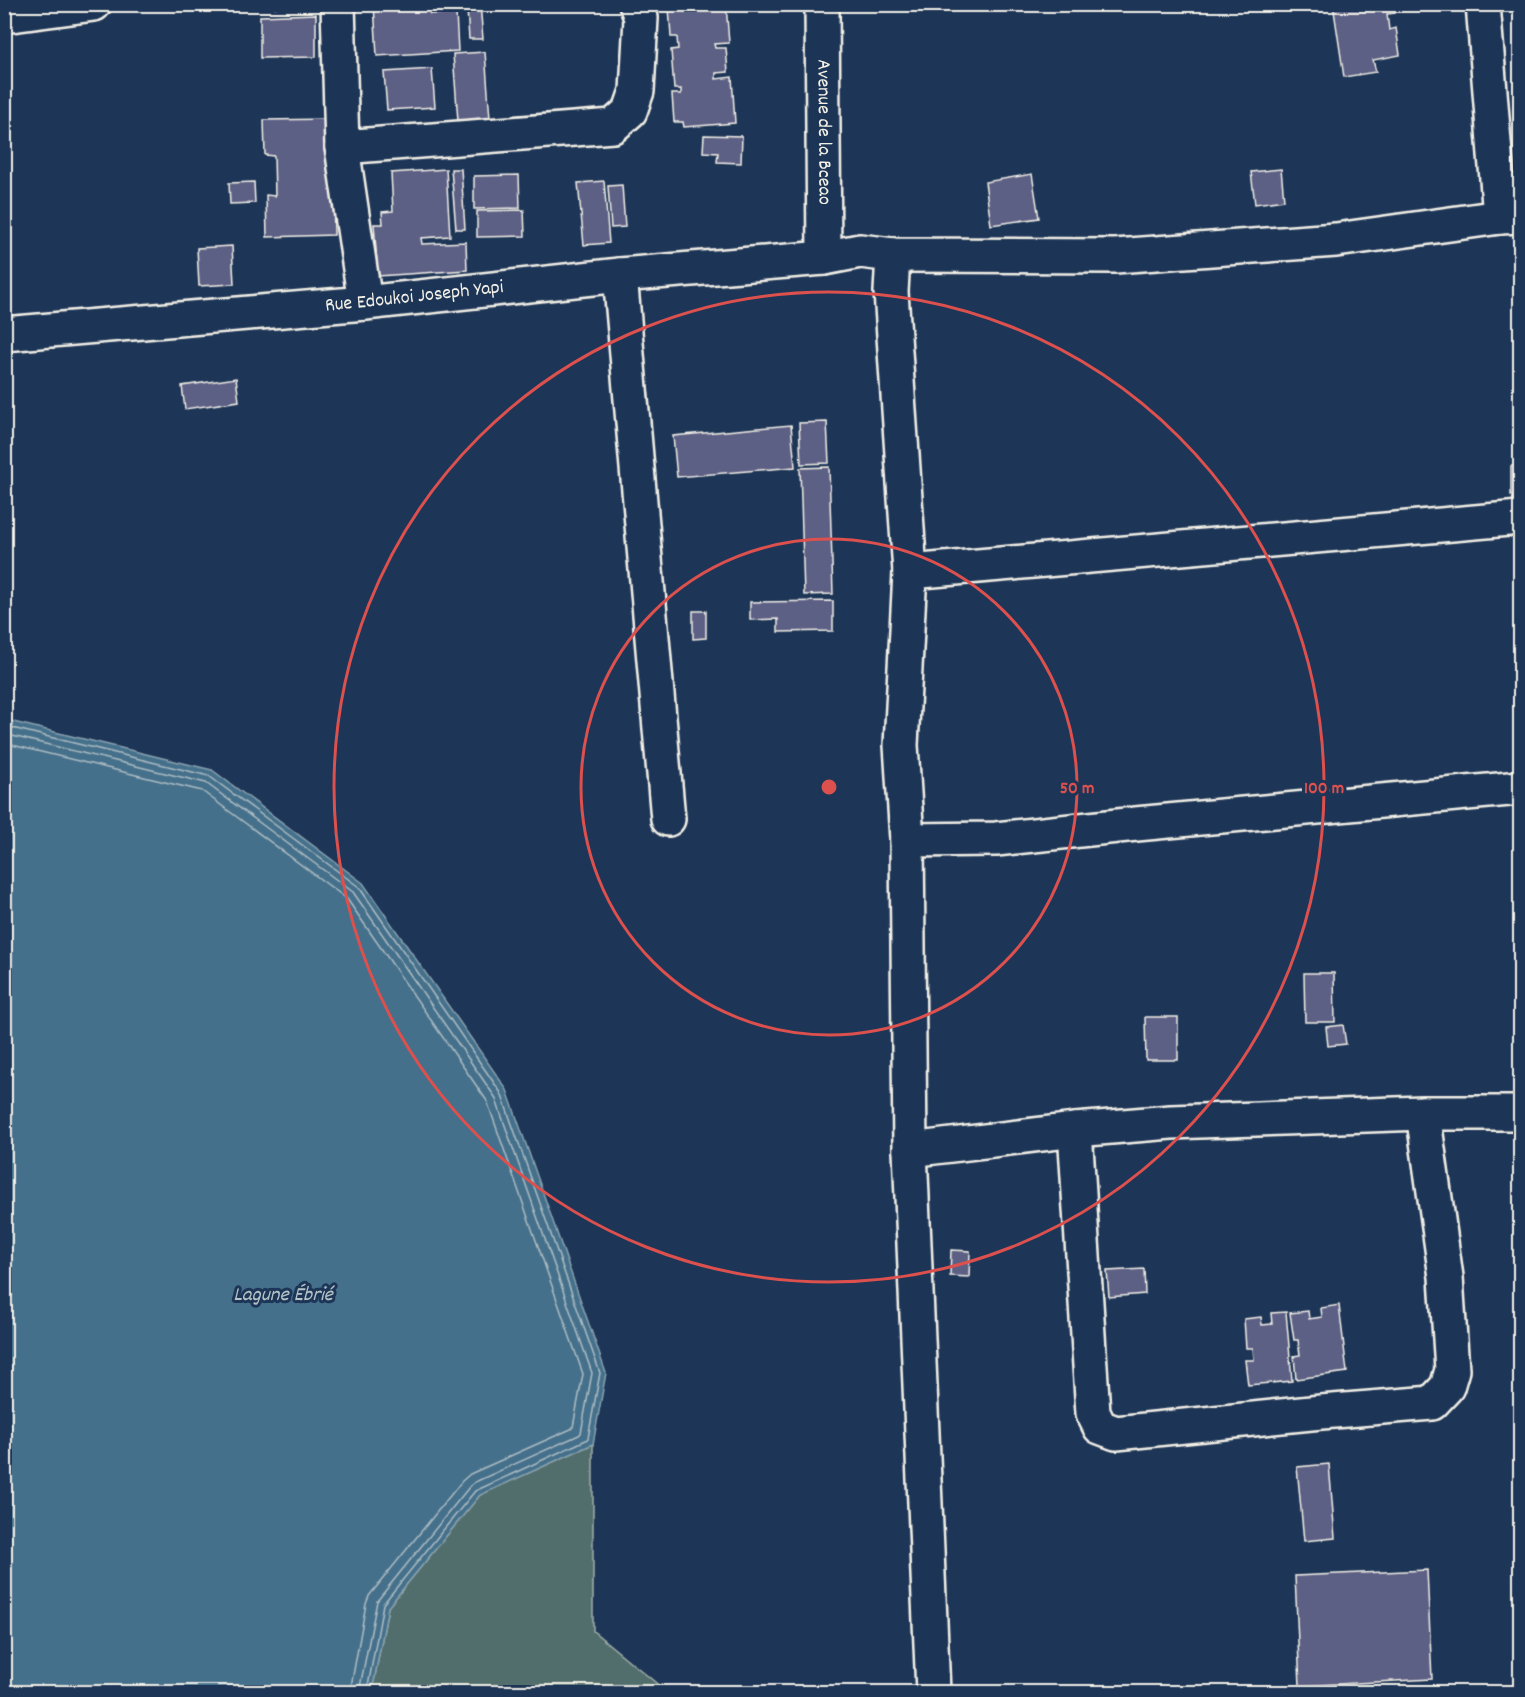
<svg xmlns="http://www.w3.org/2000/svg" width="1525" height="1697" font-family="Dekko,sans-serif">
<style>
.green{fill:#516e6c;stroke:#a2b0aa;stroke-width:1.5}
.water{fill:#446f8b;stroke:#8aa3b0;stroke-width:1.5}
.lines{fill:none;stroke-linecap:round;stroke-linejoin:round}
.shore{stroke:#aebdc3;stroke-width:1.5}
.building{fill:#5d6085;stroke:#f4f1e8;stroke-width:1.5}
.street-casing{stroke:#f4f1e8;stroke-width:38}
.street{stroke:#1d3557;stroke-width:33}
.ring{fill:none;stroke:#dc504e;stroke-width:3}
.labels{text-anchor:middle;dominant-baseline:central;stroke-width:6;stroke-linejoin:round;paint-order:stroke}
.street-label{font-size:20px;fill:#f4f1e8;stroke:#1d3557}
.water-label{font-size:21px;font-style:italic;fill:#b6c4c7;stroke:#1d3557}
.centre{fill:#dc504e;stroke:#1d3557;stroke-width:3}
.ring-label{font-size:18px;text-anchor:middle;font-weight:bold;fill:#dc504e;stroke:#1d3557;stroke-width:6;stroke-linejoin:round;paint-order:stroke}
</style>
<rect width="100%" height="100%" fill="#1d3557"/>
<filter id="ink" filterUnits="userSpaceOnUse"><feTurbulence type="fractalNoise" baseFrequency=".0167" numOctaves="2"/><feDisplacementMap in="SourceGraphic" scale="12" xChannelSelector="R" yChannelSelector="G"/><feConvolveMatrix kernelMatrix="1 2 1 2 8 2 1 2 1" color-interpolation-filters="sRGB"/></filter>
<g filter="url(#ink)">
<path class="green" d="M593 1444V1631L667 1692H372L388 1607 480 1495Z"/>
<path class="water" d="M5 720 212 770 363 883 507 1090 606 1373 593 1444 480 1495 388 1607 372 1692H5Z"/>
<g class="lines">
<g class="shore">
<path d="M4 726 209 776 359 887 501 1093 600 1373 588 1438 586 1440 475 1491 383 1604 367 1692"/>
<path d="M4 734 206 783 353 892 495 1097 592 1373 581 1433 579 1435 475 1482 470 1486 377 1601 359 1692"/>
<path d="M4 743 202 791 347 899 487 1101 583 1374 573 1427 571 1429 470 1474 462 1481 369 1596 366 1604 350 1692"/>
</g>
</g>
<g class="building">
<path d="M225 4H328V6L225 8Z"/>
<path d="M374 4H429L430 14 456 13 458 51 377 56Z"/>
<path d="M452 4H480L483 39H469L467 9 452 10Z"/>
<path d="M696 4H726L729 43 714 44 715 48H726L728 72 716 73V79L732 77 735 123 684 127 683 122H674L672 94H681V89H674L671 50 678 49 677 37H671L669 7Z"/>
<path d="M1333 4H1394L1395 13 1387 14 1389 30 1396 28 1400 55 1373 60 1376 72 1344 77Z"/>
<path d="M316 14V57L260 58V16Z"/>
<path d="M485 52 490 119 458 121 453 54Z"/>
<path d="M432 69 435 107 387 110 384 72Z"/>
<path d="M331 119 334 235 267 237 266 195 275 196 274 156 265 155 264 120Z"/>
<path d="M704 135 742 136 741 163 717 162 718 153 703 152Z"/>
<path d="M446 169 450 236 421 238 422 244 466 242 467 270 378 276 374 224H383L382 212 393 211 391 173Z"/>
<path d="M451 169H461L465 229H456Z"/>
<path d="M1281 169 1284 200 1255 204 1251 172Z"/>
<path d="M1032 174 1039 218 991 225 985 182Z"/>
<path d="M519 175 520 208 474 209V176Z"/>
<path d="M604 181 609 243 584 245 578 183Z"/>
<path d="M254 182 255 203 230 204 229 183Z"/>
<path d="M622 185 625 227 611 228 608 186Z"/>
<path d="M524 210 525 236 477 237V211Z"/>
<path d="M232 246 234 284 199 286 197 248Z"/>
<path d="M236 378 239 401 185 409 182 386Z"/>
<path d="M827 422 829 463 801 464 799 423Z"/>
<path d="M791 425 795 467 677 477 673 436Z"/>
<rect x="1511" y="466" width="9" height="30"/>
<path d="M829 467 833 594 804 595 800 468Z"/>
<path d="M833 601V631L778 632V619L750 620V602Z"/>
<path d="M693 611H706V638L693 639Z"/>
<path d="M1304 973H1334L1335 1022H1305Z"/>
<path d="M1145 1017H1178V1060H1146Z"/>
<path d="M1343 1025 1346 1044 1328 1046 1326 1027Z"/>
<path d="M951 1250 970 1251 969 1277 950 1276Z"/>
<path d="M1144 1269 1145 1294 1109 1297 1107 1271Z"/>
<path d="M1339 1305 1347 1372 1296 1379 1294 1356 1300 1355 1298 1340H1294L1290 1313 1308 1311 1309 1319 1322 1317 1321 1308Z"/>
<path d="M1286 1312 1292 1381 1248 1385 1245 1360H1254L1253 1348H1246L1244 1319 1261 1317 1262 1325 1272 1324 1271 1313Z"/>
<path d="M1329 1464 1335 1538 1304 1541 1297 1467Z"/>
<path d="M1427 1570 1432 1679 1300 1686 1295 1576Z"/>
</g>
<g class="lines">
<defs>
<g id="street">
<path d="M338 4 342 147 365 303"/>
<path id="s1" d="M822 4 824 258"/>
<path d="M1483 4 1500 217"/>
<path d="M4 16 94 4"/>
<path d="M342 147 613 126 630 111 637 91 641 18 636 4"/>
<path d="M893 255 891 292 910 572 901 745 907 840 910 1150 933 1692"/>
<path d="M620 275 668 819"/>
<path id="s2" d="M4 334 365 303 620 275 824 258 860 251 893 255 1115 256 1336 240 1500 217 1520 216"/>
<path d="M910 572 1520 518"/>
<path d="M907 840 996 839 1136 824 1520 788"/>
<path d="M1075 1130 1093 1413 1100 1427 1116 1433 1321 1412 1432 1403 1447 1387 1452 1370 1446 1277 1423 1113"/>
<path d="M910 1150 1075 1130 1171 1122 1423 1113H1520"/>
</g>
</defs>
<use href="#street" class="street-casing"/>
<use href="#street" class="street"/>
</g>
</g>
<g class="ring">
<circle cx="829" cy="787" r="248"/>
<circle cx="829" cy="787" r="495"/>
</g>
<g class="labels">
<g class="street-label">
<text stroke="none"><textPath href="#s1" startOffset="128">Avenue de la Bceao</textPath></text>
<text stroke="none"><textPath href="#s2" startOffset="412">Rue Edoukoi Joseph Yapi</textPath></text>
</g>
<g class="water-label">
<text x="283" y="1296">Lagune Ébrié</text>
</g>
</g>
<circle cx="829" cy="787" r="9" class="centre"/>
<g class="ring-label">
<text x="1077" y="793">50 m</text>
<text x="1324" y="793">100 m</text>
</g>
<rect width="1525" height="1697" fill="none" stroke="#1d3557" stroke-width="24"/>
<rect x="12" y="12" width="1501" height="1673" fill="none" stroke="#f4f1e8" stroke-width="2" filter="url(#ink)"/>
</svg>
